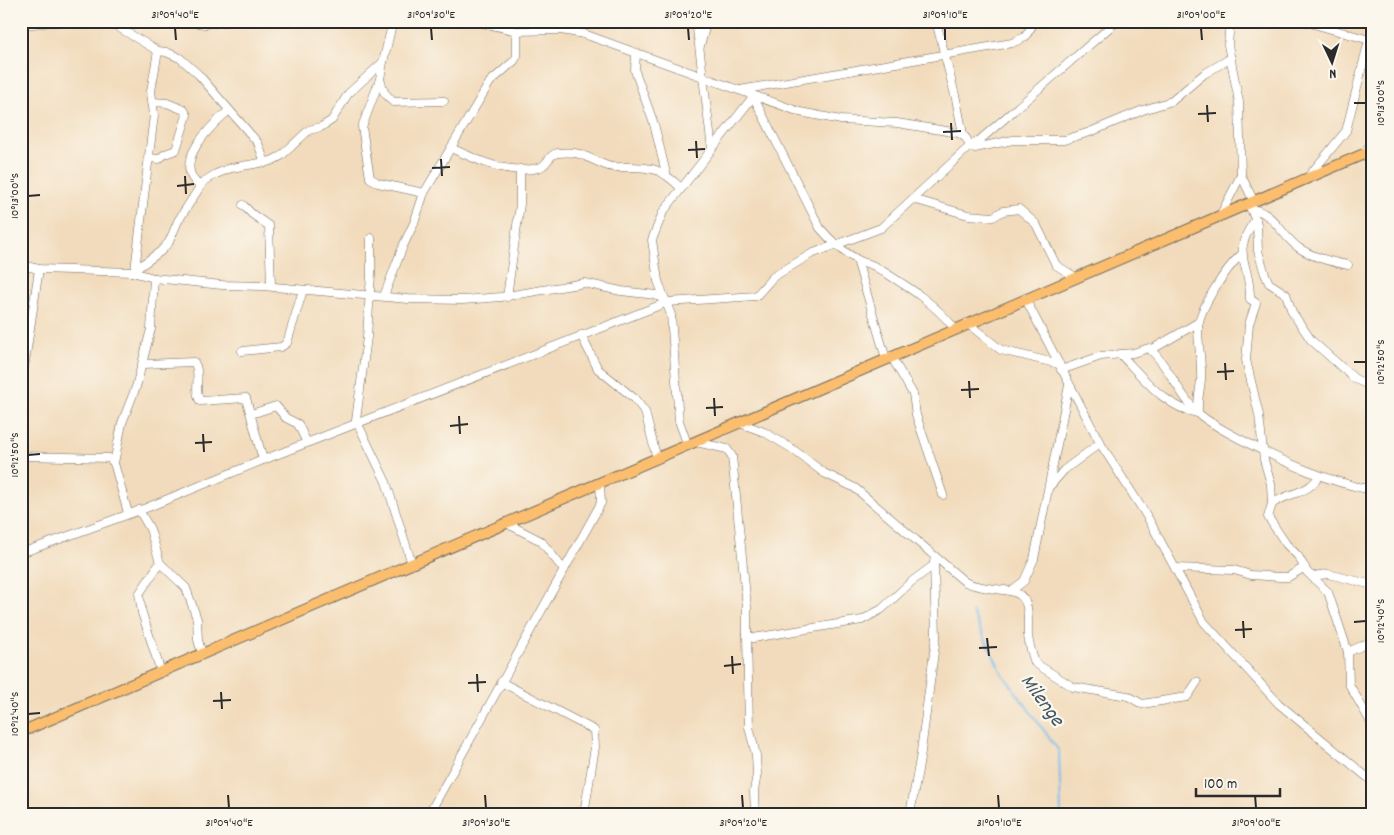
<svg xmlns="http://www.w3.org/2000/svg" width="1394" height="835" font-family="Dekko,sans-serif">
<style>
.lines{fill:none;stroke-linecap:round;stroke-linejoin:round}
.stream{stroke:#74bbec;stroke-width:2}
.minor-casing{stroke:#71695e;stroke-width:9}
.major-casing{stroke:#71695e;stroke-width:12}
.minor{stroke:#fff;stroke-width:8}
.major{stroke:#fbbe6e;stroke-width:10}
.ticks{fill:none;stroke:#2b2b2b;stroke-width:2}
.labels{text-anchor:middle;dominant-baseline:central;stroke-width:4.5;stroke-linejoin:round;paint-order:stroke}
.water-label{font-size:21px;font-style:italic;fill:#415665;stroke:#fbf7ec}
.neatline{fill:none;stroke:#2b2b2b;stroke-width:2}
.ticks-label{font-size:12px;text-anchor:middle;fill:#2b2b2b}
</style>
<rect width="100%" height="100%" fill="#fbf7ec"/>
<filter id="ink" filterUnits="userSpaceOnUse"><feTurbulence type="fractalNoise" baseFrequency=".02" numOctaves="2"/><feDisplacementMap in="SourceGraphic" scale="10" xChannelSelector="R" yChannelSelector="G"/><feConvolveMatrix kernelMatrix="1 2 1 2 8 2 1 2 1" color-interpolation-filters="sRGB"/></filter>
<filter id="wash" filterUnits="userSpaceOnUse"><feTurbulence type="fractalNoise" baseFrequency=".0096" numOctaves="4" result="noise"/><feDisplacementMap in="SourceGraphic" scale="20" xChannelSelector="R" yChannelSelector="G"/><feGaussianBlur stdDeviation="1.12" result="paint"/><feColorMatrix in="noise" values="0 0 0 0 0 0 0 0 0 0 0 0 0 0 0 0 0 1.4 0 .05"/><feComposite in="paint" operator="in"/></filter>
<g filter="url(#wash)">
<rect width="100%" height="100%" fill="#f2dbbc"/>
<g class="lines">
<path class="stream" d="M972 612 1002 673 1059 751 1061 814"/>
</g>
</g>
<g filter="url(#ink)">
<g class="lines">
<defs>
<g id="minor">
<path d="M108 21 158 51 166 52 180 58 199 75 258 143 265 163"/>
<path d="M181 21 205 24 232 21"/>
<path d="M475 21 517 31 561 30 584 34 800 112 841 120 897 123 959 133 966 138 970 146 975 148 1013 140H1064L1090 132 1143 110 1172 101 1204 74 1231 58"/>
<path d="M936 21 956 99 963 134"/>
<path d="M1230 21 1228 45 1239 102 1241 175 1254 202"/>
<path d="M1303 21 1373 41"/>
<path d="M21 25 65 21"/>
<path d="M700 46 707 21"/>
<path d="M636 53 635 71 654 124 666 173"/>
<path d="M383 62 380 79 362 127 370 178 378 183 424 193"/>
<path d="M380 79 384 92 393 102 444 101"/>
<path d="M740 90 1012 43 1025 37 1035 21"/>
<path d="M752 94 820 228C831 241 843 252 858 260 864 263 871 264 876 267 905 285 934 302 955 329"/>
<path d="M451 148C477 160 508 175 538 168 548 166 548 154 558 153 583 150 587 159 608 166 614 168 621 167 627 167 655 167 661 169 681 188"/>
<path d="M712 149 752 98"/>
<path d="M1365 153 1373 139"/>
<path d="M148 158 159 159 165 154 176 150 187 115 184 110 167 103 152 102"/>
<path d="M1308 177 1346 131 1369 40"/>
<path d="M200 186C170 164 211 126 228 111"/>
<path d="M913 199 968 215 993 217 1003 211 1019 209 1036 224 1056 265 1075 277"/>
<path d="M1249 204 1257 224 1258 251 1265 274 1269 283 1286 294 1292 312 1311 340 1355 379 1373 387"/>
<path d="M243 205 252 214 269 226 271 286"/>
<path d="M1251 209C1275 212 1281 236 1299 248 1314 258 1331 262 1348 265"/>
<path d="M1220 216 1241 175"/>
<path d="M1256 219C1229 254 1251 263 1250 299L1256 303 1249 324 1246 360 1259 415 1264 460 1271 484 1272 504 1268 517 1286 544 1298 556 1307 572 1328 592 1348 652 1349 684 1373 726"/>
<path d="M371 238V274L367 337 356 420 386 482 412 564"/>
<path d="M857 260 886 359"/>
<path d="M21 265 39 269 132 272 154 278 222 285 263 286 408 299 463 300 501 297 584 283 621 291 656 295 668 302"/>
<path d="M135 270 154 115 151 91 158 51"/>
<path d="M132 272 161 251 169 242 178 221 203 182 216 174 231 168 271 161 281 156 309 130 321 127 332 120 348 94 383 62 393 21"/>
<path d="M384 296 403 246 414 223 424 193 490 82 514 61 517 56V31"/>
<path d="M507 297 520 204V169"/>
<path d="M1025 298 1100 443 1148 518 1204 622 1279 704 1373 782"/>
<path d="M967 323 1001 350 1059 364"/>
<path d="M581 335 598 369 635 399 645 412 657 459"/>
<path d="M1151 350C1171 369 1179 396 1199 414 1211 424 1225 431 1238 438 1280 460 1326 482 1373 490"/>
<path d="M242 351 281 347 287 343 303 290"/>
<path d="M1120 354C1142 376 1165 408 1198 413"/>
<path d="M891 356 913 394 916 415 943 495"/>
<path d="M143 364 194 362C202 374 193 390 200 401L246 398 263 460"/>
<path d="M1061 370 1101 356 1133 353 1149 348 1151 350 1199 322"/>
<path d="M21 388 39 269"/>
<path d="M1198 413C1197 401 1200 391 1201 379 1202 362 1198 345 1198 328 1199 309 1226 268 1241 255"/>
<path d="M251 414 276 406 286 418 298 424 307 443"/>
<path d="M740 423 764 432 791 448 824 473 855 488 965 582C980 589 994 588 1010 591 1033 595 1027 619 1028 636 1029 645 1032 654 1035 663L1073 687 1128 696 1142 704 1187 697 1197 682"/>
<path d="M696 442 727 449 732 456 747 607V634L753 638 862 620 882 609 911 582 934 565"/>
<path d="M688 446 679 421 671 315 658 281 652 240 663 212 712 149 696 21"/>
<path d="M21 456 109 458 114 463 128 513"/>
<path d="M114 463 122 423 136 387 151 329 154 278"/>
<path d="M1051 485 1064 470 1100 443"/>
<path d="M1272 504C1288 492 1308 495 1319 476"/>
<path d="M139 510 150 529 160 563 186 588 197 619 198 640 202 654"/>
<path d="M506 523 541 541 564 570"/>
<path d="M21 553 146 508 263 460 668 302 756 296 773 277 811 254 881 228 970 146 981 139 1117 21"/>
<path d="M160 563 139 594 142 613 161 672"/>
<path d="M1175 568 1234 570 1251 575 1280 577H1288L1305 567"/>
<path d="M1312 576 1328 574 1373 585"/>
<path d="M1011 591 1024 581 1034 559 1069 385"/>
<path d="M747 634 749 727 756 755 757 774 754 791 755 814"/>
<path d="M1348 652 1373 641"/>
<path d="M501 682 594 730 595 747 584 814"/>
<path d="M429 814 601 503 600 483"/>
<path d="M910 814 920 759 936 637 934 562"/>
</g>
<path id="major" d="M21 732 1373 150"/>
</defs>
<use href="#minor" class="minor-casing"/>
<use href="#major" class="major-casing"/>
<use href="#minor" class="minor"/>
<use href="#major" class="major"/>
</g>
</g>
<path class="ticks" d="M175 28 176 40M431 28 432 40M688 28 689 40M945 28V40M1201 28 1202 40M1354 103H1366M1207 105 1208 122M1198 114 1216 113M951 123 952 140M943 132 961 131M696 141 697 158M688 150 705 149M441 159 442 176M432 168 450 167M185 176 186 194M177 186 194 184M28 196 40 195M1354 362H1366M1225 363 1226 380M1217 372 1234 371M969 381 970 398M961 390 979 389M714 398 715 416M706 408 723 407M459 416 460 434M450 426 468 424M203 434 204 452M195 443 212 442M28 455 40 454M1243 621 1244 638M1354 622 1366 621M1235 630 1252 629M987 638 989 656M979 648 997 647M732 656 733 674M724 666 741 664M477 674 478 692M468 683 486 682M221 692 222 709M213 701 231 700M28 714 40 713M228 795 229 808M485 795 486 808M742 795 743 808M998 795 999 808M1255 795 1256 808"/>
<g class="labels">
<g class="water-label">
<text transform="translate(1041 701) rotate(54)">Milenge</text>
</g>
</g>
<rect width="1394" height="835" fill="none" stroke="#fbf7ec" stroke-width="55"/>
<g transform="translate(1332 62) rotate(176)" stroke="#fbf7ec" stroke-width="4" paint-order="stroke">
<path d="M0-4L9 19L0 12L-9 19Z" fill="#2b2b2b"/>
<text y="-8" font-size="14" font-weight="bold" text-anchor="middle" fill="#2b2b2b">N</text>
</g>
<path d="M1196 788v8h84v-8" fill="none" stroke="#2b2b2b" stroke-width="2.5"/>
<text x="1204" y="788" font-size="15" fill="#2b2b2b" stroke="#fbf7ec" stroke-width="4" paint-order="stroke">100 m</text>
<rect x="28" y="28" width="1338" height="780" class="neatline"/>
<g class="ticks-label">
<text x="175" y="18">31°09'40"E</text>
<text x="431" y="18">31°09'30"E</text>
<text x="688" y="18">31°09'20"E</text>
<text x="945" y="18">31°09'10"E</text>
<text x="1201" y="18">31°09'00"E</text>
<text transform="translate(1380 103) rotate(-90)" y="4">10°13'00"S</text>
<text transform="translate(14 196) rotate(-90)" y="4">10°13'00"S</text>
<text transform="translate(1380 362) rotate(-90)" y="4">10°12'50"S</text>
<text transform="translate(14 455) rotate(-90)" y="4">10°12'50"S</text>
<text transform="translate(1380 621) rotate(-90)" y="4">10°12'40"S</text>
<text transform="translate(14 714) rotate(-90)" y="4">10°12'40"S</text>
<text x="229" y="826">31°09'40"E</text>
<text x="486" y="826">31°09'30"E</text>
<text x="743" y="826">31°09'20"E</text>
<text x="999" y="826">31°09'10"E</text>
<text x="1256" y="826">31°09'00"E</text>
</g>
</svg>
